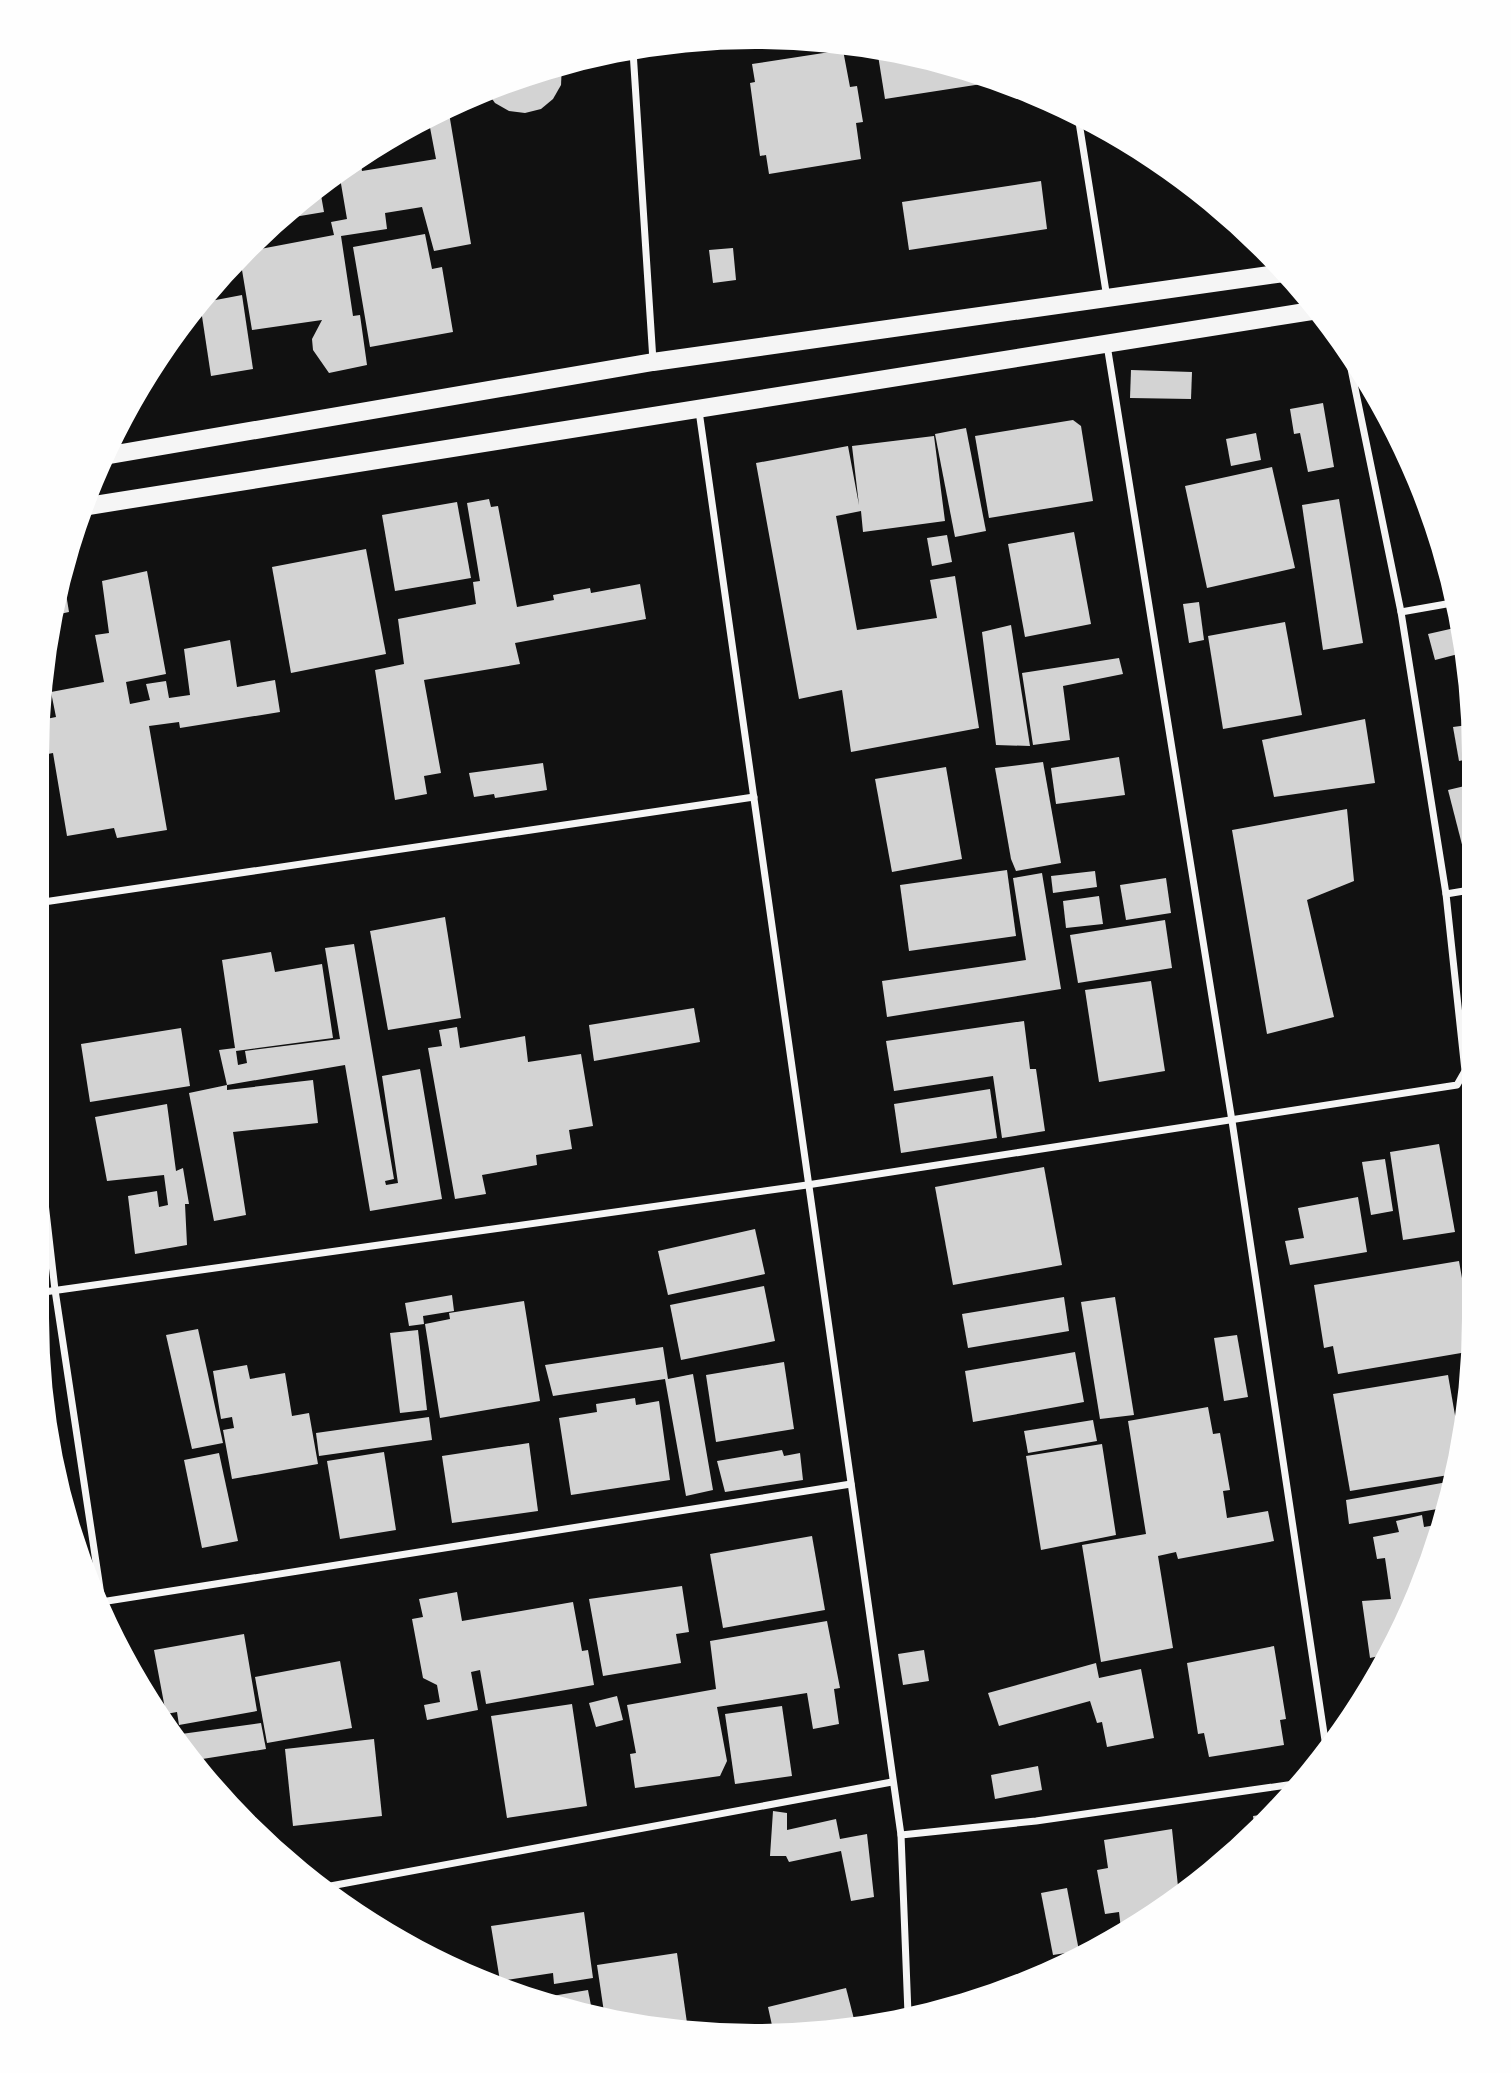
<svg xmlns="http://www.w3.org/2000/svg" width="1511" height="2073" font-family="'PT Sans',sans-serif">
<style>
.building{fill:#d3d3d3}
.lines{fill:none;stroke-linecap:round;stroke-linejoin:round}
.minor{stroke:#f5f5f5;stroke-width:7}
.primary{stroke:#f5f5f5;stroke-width:18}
</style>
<rect width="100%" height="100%" fill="#111"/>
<g class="building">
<path d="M877 49 986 75 1001 81 885 99Z"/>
<path d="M843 50 850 87 857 86 863 122 856 123 861 159 769 174 766 155 760 156 750 83 755 82 752 64Z"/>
<path d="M562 64 561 85 553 99 541 109 525 113 509 111 495 103 487 92Z"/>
<path d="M448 107 471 244 434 251 422 207 385 213 387 229 341 236 353 316 360 315 367 365 329 373 313 350 312 339 322 320 252 330 240 258 254 245 255 250 334 235 331 222 347 219 339 172 360 159 362 171 436 159 428 117Z"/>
<path d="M1041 181 1047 229 909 250 902 202Z"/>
<path d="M319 184 324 212 282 219 318 186Z"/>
<path d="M425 234 432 269 442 267 453 332 370 347 353 247Z"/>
<path d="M733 248 736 280 713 283 709 250Z"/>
<path d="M242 295 253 369 211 376 200 303Z"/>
<path d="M1131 370 1192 372 1191 399 1130 398Z"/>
<path d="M1323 403 1334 467 1308 472 1300 433 1294 434 1290 409Z"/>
<path d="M1073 420 1081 426 1093 501 989 518 975 436Z"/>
<path d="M966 428 986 531 955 537 935 434Z"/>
<path d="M1256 433 1261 460 1231 466 1226 439Z"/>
<path d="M934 436 945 521 863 532 861 511 836 516 857 630 937 618 930 580 955 576 979 728 851 752 842 690 799 699 756 463 848 446 859 505 852 446Z"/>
<path d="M1272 467 1295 568 1207 588 1185 486Z"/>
<path d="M489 499 491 507 498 506 517 607 554 600 553 595 590 588 591 593 640 584 646 619 515 643 520 664 424 680 441 773 424 776 427 794 395 800 375 670 404 664 398 619 476 604 473 582 480 581 467 503Z"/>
<path d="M1339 499 1363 643 1323 650 1302 505Z"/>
<path d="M457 502 471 578 395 591 382 515Z"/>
<path d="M1074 532 1091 624 1025 637 1008 544Z"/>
<path d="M947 535 952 562 932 566 927 538Z"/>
<path d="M366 549 386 654 291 673 272 567Z"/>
<path d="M62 569 69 612 55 615 61 570Z"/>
<path d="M147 571 166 674 126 682 130 704 150 700 146 684 166 681 169 698 190 695 184 649 230 640 237 687 275 680 280 712 180 728 179 722 149 726 167 830 117 838 114 828 67 836 53 753 37 756 41 720 56 717 51 692 104 682 95 635 109 633 102 581Z"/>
<path d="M1199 602 1204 640 1189 643 1183 604Z"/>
<path d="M1285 622 1302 715 1223 729 1208 636Z"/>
<path d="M1011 625 1030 746 996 745 982 632Z"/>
<path d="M1459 627 1466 652 1435 660 1428 634Z"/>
<path d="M1119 658 1123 674 1063 686 1070 740 1033 745 1022 673Z"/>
<path d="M1365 719 1375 783 1274 797 1262 740Z"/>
<path d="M1468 725 1469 759 1459 761 1453 727Z"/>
<path d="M1119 757 1125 795 1056 804 1051 768Z"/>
<path d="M1043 762 1061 863 1016 871 1011 859 995 768Z"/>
<path d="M543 763 547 790 495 798 494 794 474 797 469 773Z"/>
<path d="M946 767 962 859 892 872 875 779Z"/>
<path d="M1469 785V868H1468L1448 790Z"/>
<path d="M1347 809 1354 881 1307 900 1334 1017 1267 1034 1232 830Z"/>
<path d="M1007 870 1016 936 909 951 900 885Z"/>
<path d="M1095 871 1097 887 1053 893 1051 876Z"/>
<path d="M1042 873 1061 989 887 1017 882 981 1026 960 1013 878Z"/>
<path d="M1166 878 1171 913 1126 920 1120 885Z"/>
<path d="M1099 896 1103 924 1066 928 1063 901Z"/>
<path d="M445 917 461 1018 388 1030 370 931Z"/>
<path d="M1165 920 1172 968 1078 983 1070 935Z"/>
<path d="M354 944 394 1179 385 1181 386 1185 398 1183 382 1076 420 1069 442 1199 370 1211 345 1065 227 1085 219 1050 235 1048 222 960 271 952 275 972 322 964 333 1038 236 1051 238 1065 247 1063 245 1051 340 1039 325 948Z"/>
<path d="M1151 981 1165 1071 1099 1082 1085 990Z"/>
<path d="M694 1008 700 1042 594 1061 589 1025Z"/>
<path d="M1024 1021 1030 1069H1036L1045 1131 1002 1138 993 1076 894 1091 886 1041Z"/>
<path d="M457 1027 460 1048 525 1036 528 1062 581 1054 593 1126 569 1130 572 1149 536 1155 537 1165 482 1175 486 1194 455 1199 428 1048 442 1046 439 1030Z"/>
<path d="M181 1028 190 1086 90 1102 81 1044Z"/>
<path d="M313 1080 318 1123 233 1132 246 1215 214 1221 189 1093 227 1085V1090Z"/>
<path d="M990 1089 997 1138 901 1153 894 1104Z"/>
<path d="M167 1104 176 1171 183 1168 189 1204H185L187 1245 135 1254 128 1196 157 1191 159 1207 168 1205 164 1175 107 1181 95 1117Z"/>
<path d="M1439 1144 1455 1232 1403 1240 1390 1152Z"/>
<path d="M1385 1159 1393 1211 1371 1215 1362 1162Z"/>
<path d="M1044 1167 1062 1265 953 1285 935 1187Z"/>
<path d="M1358 1197 1367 1252 1290 1265 1285 1241 1304 1238 1298 1208Z"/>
<path d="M755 1229 765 1274 668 1295 658 1251Z"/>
<path d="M1459 1261 1470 1324 1462 1325 1467 1352 1338 1374 1333 1346 1324 1348 1314 1285Z"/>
<path d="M764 1286 775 1341 681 1360 670 1305Z"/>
<path d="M452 1295 454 1311 423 1316 424 1324 409 1326 405 1303Z"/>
<path d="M1064 1297 1069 1331 968 1348 962 1314Z"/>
<path d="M1115 1297 1134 1415 1100 1419 1081 1302Z"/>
<path d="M524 1301 540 1401 440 1418 425 1324 450 1319 449 1313Z"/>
<path d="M198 1329 223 1443 192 1449 166 1335Z"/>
<path d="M418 1330 427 1410 400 1413 390 1333Z"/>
<path d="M1237 1335 1248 1397 1224 1401 1214 1338Z"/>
<path d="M663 1347 668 1379 693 1374 713 1490 686 1496 665 1379 553 1396 545 1365Z"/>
<path d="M1075 1352 1084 1402 973 1422 965 1371Z"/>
<path d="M784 1362 794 1429 716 1442 706 1375Z"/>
<path d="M247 1365 250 1379 285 1373 292 1416 309 1413 318 1464 232 1479 223 1430 234 1428 232 1417 221 1419 213 1371Z"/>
<path d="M1448 1375 1460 1444 1455 1474 1350 1491 1333 1394Z"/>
<path d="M635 1398 636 1405 659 1401 670 1480 571 1495 559 1418 597 1412 596 1404Z"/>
<path d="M1208 1407 1213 1434 1220 1433 1230 1490 1223 1491 1227 1518 1268 1511 1274 1541 1178 1559 1176 1552 1158 1556 1173 1648 1101 1662 1082 1545 1146 1534 1128 1421Z"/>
<path d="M429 1417 432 1440 319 1456 316 1433Z"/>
<path d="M1093 1420 1097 1441 1028 1453 1024 1431Z"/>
<path d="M529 1443 538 1511 452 1523 442 1456Z"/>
<path d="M1102 1444 1116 1535 1041 1550 1026 1456Z"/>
<path d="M782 1450 784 1456 800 1453 803 1480 725 1492 717 1461Z"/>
<path d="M384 1452 396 1530 340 1539 327 1461Z"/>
<path d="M219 1453 238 1541 202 1548 184 1460Z"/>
<path d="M1453 1481 1449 1507 1349 1524 1346 1500Z"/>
<path d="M1422 1515 1424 1527 1442 1524 1400 1636 1388 1654 1370 1658 1362 1601 1391 1599 1385 1558 1377 1559 1373 1537 1399 1532 1396 1521Z"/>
<path d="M812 1536 825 1610 723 1628 710 1554Z"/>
<path d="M682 1586 689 1632 676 1634 681 1663 603 1676 589 1599Z"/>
<path d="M457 1592 462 1621 573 1602 582 1651 588 1650 594 1685 486 1704 480 1670 471 1672 478 1710 427 1720 424 1705 440 1702 437 1685 423 1678 412 1619 423 1617 419 1599Z"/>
<path d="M827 1621 840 1688 834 1689 839 1724 813 1729 807 1693 717 1707 727 1761 720 1776 635 1788 630 1754 636 1753 627 1705 716 1689 710 1641Z"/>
<path d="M244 1634 257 1711 179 1725 177 1712 166 1714 154 1650Z"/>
<path d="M1274 1646 1286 1719 1280 1720 1284 1745 1209 1757 1204 1733 1198 1734 1187 1663Z"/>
<path d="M924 1650 929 1681 903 1685 898 1654Z"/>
<path d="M340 1661 352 1728 267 1743 255 1677Z"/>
<path d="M1096 1663 1099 1678 1141 1669 1154 1738 1107 1747 1102 1722 1097 1723 1090 1701 999 1726 988 1693Z"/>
<path d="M617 1696 623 1720 596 1727 589 1703Z"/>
<path d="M572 1704 587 1806 507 1818 491 1716Z"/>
<path d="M782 1706 792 1776 735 1784 725 1714Z"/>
<path d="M261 1723 266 1749 196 1760 174 1735Z"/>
<path d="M374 1739 382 1816 293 1826 285 1749Z"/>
<path d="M1038 1766 1042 1790 995 1799 991 1775Z"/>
<path d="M773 1811 787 1813V1830L836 1819 840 1839 867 1834 874 1897 851 1901 841 1851 789 1862 786 1856H770Z"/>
<path d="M1273 1813 1262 1823 1255 1830 1253 1816Z"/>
<path d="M1172 1829 1179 1896 1121 1929 1119 1912 1105 1914 1097 1870 1108 1868 1104 1840Z"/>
<path d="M1067 1888 1079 1951 1053 1955 1041 1893Z"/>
<path d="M584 1912 593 1978 554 1984 553 1973 500 1981 491 1926Z"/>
<path d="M677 1953 688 2030H661L605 2019 597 1965Z"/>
<path d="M1063 1962V1963L1040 1976 1037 1966Z"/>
<path d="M846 1988 856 2027 841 2030H773L768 2007Z"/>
<path d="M588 1990 593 2016 534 1999Z"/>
</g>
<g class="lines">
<g class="minor">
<path d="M633 51 653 361"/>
<path d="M1078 116 1107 298"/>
<path d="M1107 345 1232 1121 1326 1747"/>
<path d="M1349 359 1401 612 1446 894 1465 1071 1471 1094"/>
<path d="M699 411 901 1835 908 2014"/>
<path d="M1401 612 1452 603"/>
<path d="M1446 894 1470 890"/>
<path d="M37 903 754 797"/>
<path d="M37 1133 55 1290 104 1615"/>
<path d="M37 1293 807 1185 1457 1085 1465 1071"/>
<path d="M101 1602 851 1484"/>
<path d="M901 1835 1036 1821 1301 1783"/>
<path d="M325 1887 892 1782"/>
</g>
<g class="primary">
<path d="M104 456 653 362 1284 273"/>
<path d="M82 507 1318 310"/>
</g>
</g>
<path d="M0 0H1511V2073H0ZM755 49H756A706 706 0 0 1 1462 755V1318A706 706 0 0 1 756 2024H755A706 706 0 0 1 49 1318V755A706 706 0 0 1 755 49Z" fill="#fefefe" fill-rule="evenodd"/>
</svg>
